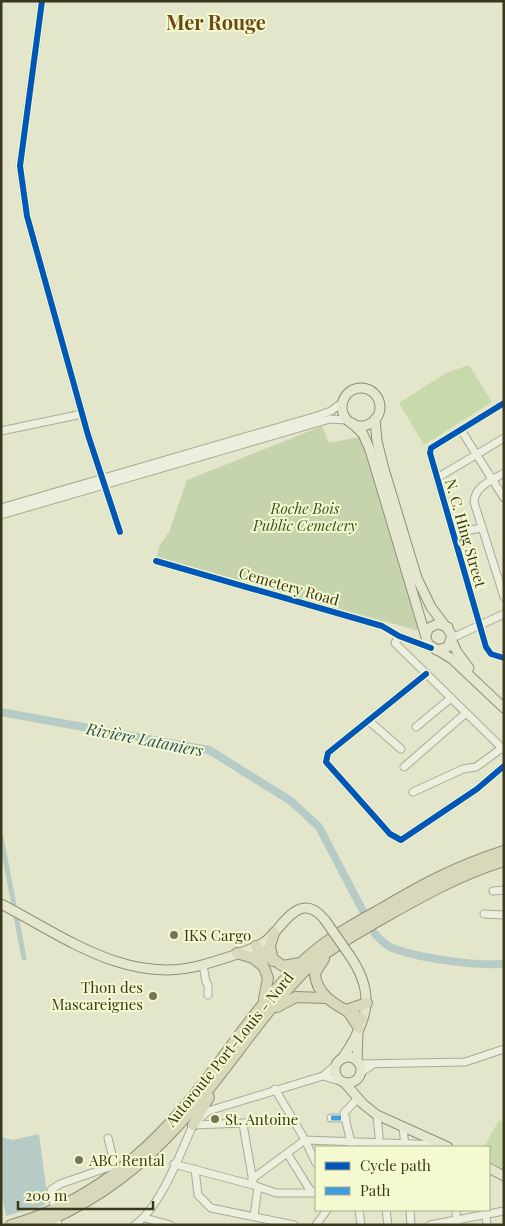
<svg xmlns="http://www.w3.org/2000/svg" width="505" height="1226" font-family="'Playfair Display',serif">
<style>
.green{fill:#c8daac}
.cemetery{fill:#c5d4ac}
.water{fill:#b6cbc5}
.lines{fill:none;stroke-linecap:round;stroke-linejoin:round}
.canal{stroke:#b6cbc5;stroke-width:5}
.river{stroke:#b6cbc5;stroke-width:8}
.minor-casing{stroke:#aaab95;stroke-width:9}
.major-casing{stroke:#908f7b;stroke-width:11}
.highway-casing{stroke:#908f7b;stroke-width:12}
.minor{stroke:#eceede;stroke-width:7}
.major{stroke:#e4e6ce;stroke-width:9}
.highway{stroke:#d8d8bb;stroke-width:10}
.major-bridge-casing{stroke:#908f7b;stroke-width:11;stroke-linecap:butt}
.major-bridge{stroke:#e4e6ce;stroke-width:9}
.quiet{stroke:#3f9edf;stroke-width:5;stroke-dasharray:10 5;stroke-linecap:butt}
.cycleway-casing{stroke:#f4f9d0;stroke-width:9}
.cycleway{stroke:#0057b8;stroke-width:6}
.poi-dot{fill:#767459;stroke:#f4f9d0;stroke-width:2}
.labels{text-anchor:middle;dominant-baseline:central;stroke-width:4;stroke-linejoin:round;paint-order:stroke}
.park-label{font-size:15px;font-style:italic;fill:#345920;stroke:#f4f9d0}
.street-label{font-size:15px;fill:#3b371c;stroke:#f4f9d0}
.poi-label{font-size:15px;fill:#3b371c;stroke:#f4f9d0;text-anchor:start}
.water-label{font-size:16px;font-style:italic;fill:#294b5c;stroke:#f4f9d0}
.district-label{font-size:20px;font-weight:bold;fill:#6b4a17;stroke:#f4f9d0}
</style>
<rect width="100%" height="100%" fill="#e4e6cb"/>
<g class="green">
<path d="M469 365 492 402 424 445 399 403 446 373Z"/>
<path d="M499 1120 504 1122V1169L489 1161V1147H484Z"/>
</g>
<path class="cemetery" d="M322 426 329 443 363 436 423 632 156 558 160 545 169 532 187 480Z"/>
<path class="water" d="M39 1134 48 1201 43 1206 6 1216 1 1192V1137L13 1140Z"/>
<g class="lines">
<path class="canal" d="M1 837 24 958"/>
<g class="river">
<path d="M1 712 209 750 291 801 319 827 364 913"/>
<path d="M375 934C379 938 384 944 390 947 416 958 475 966 504 964"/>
</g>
<defs>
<g id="minor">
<path d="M42 1 20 166 27 216 88 435 120 532"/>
<path d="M504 403 431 448 430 453 486 647 491 654 504 658"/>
<path d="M461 430 504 498"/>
<path d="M1 431 82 414"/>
<path d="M504 473C491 481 475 486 474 502L504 597"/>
<path d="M437 478 504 438"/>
<path d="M1 508 317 416 331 411 342 403"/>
<path d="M1 515 330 419 347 420"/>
<path d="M453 533 482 528"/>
<path d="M156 561 382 626 399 636 431 648"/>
<path d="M399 636 395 643 504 750"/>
<path d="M452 638 504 614"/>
<path d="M426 674 328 753 326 762 390 834 401 840 477 789 504 766"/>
<path d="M369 721 401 749"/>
<path d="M416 727 451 698"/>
<path d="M404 767 466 713"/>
<path d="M413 792 463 769 476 767 502 748"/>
<path d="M493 891 504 890"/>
<path d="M484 914 504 915"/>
<path d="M203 965 206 982 208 985V995"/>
<path d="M359 1064 465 1062 504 1049"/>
<path d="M360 1073 372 1065"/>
<path d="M323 1076 340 1081"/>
<path d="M275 1089 305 1140 316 1163"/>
<path d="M377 1115 380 1147"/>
<path d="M331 1118H346"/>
<path d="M243 1124 253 1182"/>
<path d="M193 1125 294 1121"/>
<path d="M403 1127 405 1147"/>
<path d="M352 1147 344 1113 358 1098"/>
<path d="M287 1153 310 1190 315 1193"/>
<path d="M174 1164 253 1185 276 1193H316"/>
<path d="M195 1169 198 1195 211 1208 294 1225"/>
<path d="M252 1179 305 1140 440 1145"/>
<path d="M359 1210 361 1225"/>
<path d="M386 1210 388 1225"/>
<path d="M410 1210 411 1225"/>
<path d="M456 1210 457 1224"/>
<path d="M485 1210 487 1225"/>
<path d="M254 1216 258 1187"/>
<path d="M145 1218 170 1225"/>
<path d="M58 1225 51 1190 60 1184 112 1166 114 1162 108 1138"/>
<path d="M135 1225C161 1206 180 1154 193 1125L208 1111 323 1076 336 1065"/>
<path d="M316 1225 327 1210"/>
<path d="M430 1225 504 1211"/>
</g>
<g id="major">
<circle cx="361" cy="407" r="19"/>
<path d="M375 419 377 441 384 469 417 578 431 607 452 635 448 647 436 650"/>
<path d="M352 423 363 434 370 450 428 644 452 659 504 708"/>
<path d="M426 634 429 628 437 624 448 627"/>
<path d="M452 641 457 652 469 668"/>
<path d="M1 904C63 936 128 986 202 965 220 960 247 952 263 943 282 931 298 887 325 920"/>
<circle cx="348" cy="1070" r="13"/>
<path d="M342 1059C367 1022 377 995 350 956"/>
<path d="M357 1061 358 1032"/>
<path d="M345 1083 363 1104 377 1115 448 1147"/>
<path d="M489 1168 504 1176"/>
</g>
<g id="highway">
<path d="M256 946 268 978 264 999"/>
<path d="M258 949 283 966 300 963"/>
<path d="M237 953 253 958 263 966"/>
<path d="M324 959 315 973C316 998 342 1008 362 1019"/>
<path d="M273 961 270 946 274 933"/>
<path d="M277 1007 296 997 326 998"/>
<path d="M346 1010 367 1003"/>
<path d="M349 1013 359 1028"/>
<path d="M193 1125 209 1097"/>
<path d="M11 1225C90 1203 154 1148 203 1084 234 1043 262 1000 300 964 324 940 352 925 381 909 423 884 457 866 504 851"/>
<path d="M37 1225C95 1203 142 1167 183 1120 228 1070 262 1012 311 965 331 947 355 935 378 921 419 898 458 875 504 861"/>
</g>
</defs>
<use href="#minor" class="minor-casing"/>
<use href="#major" class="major-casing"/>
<use href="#highway" class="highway-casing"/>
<use href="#minor" class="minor"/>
<use href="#major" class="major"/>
<use href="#highway" class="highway"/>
<defs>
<path id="major-bridge" d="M325 920 350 956"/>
</defs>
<use href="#major-bridge" class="major-bridge-casing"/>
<use href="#major-bridge" class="major-bridge"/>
<path class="quiet" d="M331 1118H346"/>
<defs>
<g id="cycleway">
<path d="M42 1 20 166 27 216 88 435 120 532"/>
<path d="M504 403 431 448 430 453 486 647 491 654 504 658"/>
<path d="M156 561 382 626 399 636 431 648"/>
<path d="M426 674 328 753 326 762 390 834 401 840 477 789 504 766"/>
</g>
</defs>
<use href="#cycleway" class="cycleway-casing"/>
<use href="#cycleway" class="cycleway"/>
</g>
<g class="poi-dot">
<circle cx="174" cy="935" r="5"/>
<circle cx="153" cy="996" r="5"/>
<circle cx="215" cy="1119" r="5"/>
<circle cx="79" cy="1160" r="5"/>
</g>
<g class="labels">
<g class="park-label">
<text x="305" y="508">Roche Bois<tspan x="305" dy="17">Public Cemetery</tspan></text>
</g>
<g class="street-label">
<text transform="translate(466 533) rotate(74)">N. C. Hing Street</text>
<text transform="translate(289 586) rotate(16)">Cemetery Road</text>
<text transform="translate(229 1049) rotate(-51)">Autoroute Port-Louis - Nord</text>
</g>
<g class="poi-label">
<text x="184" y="935">IKS Cargo</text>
<text x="143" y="987" text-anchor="end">Thon des<tspan x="143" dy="17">Mascareignes</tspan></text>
<text x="225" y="1119">St. Antoine</text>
<text x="89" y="1160">ABC Rental</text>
</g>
<g class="water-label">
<text transform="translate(145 739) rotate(11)">Rivière Lataniers</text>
</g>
<g class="district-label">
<text x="216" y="21">Mer Rouge</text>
</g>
</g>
<rect width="505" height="1226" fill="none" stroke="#3b371c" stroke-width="5"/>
<rect x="315" y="1146" width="175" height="65" fill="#f4f9d0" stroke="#aaab88"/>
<rect x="325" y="1162" width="25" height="8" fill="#0057b8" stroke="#aaab88"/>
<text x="360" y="1171" font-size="15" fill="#3b371c">Cycle path</text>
<rect x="325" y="1187" width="25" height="8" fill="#3f9edf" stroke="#aaab88"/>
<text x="360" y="1196" font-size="15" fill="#3b371c">Path</text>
<path d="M18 1201v8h135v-8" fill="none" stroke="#3b371c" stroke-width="2.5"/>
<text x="25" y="1201" font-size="15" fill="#3b371c" stroke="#f4f9d0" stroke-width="4" paint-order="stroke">200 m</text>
</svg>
